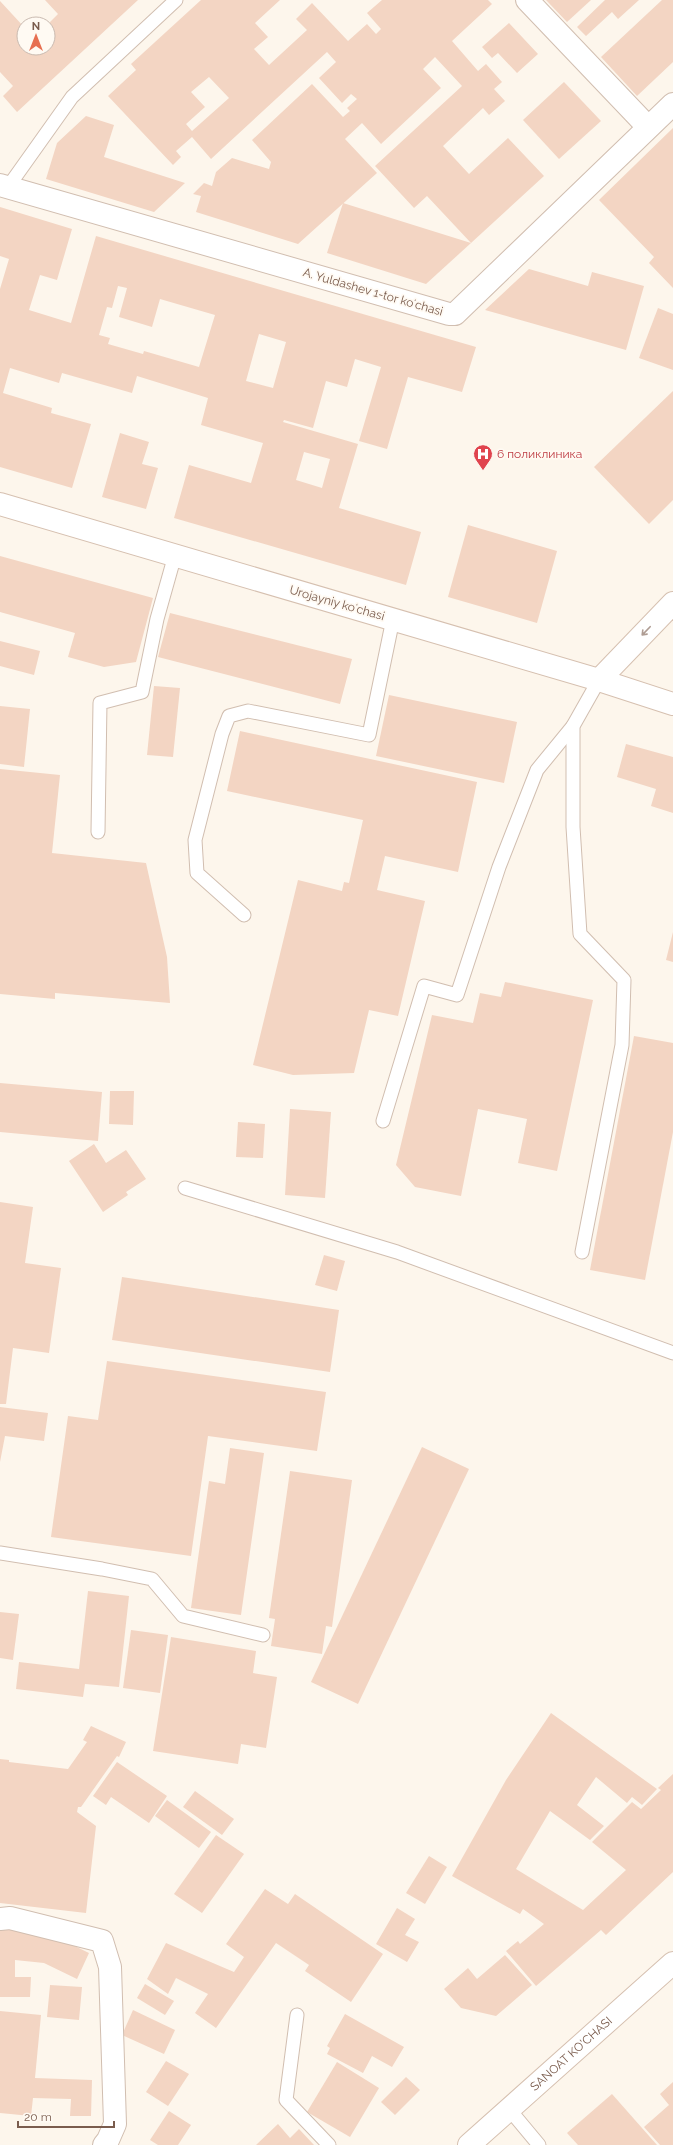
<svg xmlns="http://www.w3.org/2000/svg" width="673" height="2145" font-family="Raleway,sans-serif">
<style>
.building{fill:#f3d5c3;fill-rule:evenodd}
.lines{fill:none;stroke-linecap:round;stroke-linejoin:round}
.lane-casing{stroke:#d1beb0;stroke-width:15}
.street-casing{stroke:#d1beb0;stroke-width:24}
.secondary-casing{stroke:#d6c0b0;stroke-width:24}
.lane{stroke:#fff;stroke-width:13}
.street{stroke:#fff;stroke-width:22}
.secondary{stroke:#fff;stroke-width:22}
.oneway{stroke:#af9d94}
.labels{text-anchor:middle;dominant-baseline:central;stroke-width:3.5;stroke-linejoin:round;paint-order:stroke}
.street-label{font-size:12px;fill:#7a5c4d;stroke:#fffaf3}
.health-label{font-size:12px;fill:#be3a42;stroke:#fffaf3;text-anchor:start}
</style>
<rect width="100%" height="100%" fill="#fdf6ec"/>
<g class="building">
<path d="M45 0H138L17 112 3 96 13 86 0 72V1L24 27V48H48V24L58 14Z"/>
<path d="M201 0H280L255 23 268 37 254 49 269 65 307 30 296 19 312 3 348 41 367 24 376 34 381 29 367 13 382 0H488L492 4 452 41 478 71 486 64 502 82 494 89 505 101 489 115 483 108 443 146 469 174 508 138 544 176 471 243 427 196 414 208 375 166 462 86 435 57 423 69 441 88 381 144 362 123 345 139 377 173 298 244 196 212 201 196 193 194 204 183 212 186 216 172 232 158 269 169 271 162 252 140 312 84 343 117 350 111 347 108 357 99 351 94 342 103 319 78 336 62 327 52 211 159 192 137 176 151 181 157 173 165 108 96 136 70 131 64ZM209 77 229 98 192 131 186 124 205 107 191 92Z"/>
<path d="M546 0H591L567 22Z"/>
<path d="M605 0H639L618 19 612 12 586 36 577 27Z"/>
<path d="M662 0H673V62L637 96 601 57Z"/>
<path d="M42 18 47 24H35Z"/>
<path d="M509 23 538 54 517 73 498 53 492 58 482 47Z"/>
<path d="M564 82 601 121 559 159 523 120Z"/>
<path d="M86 116 114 125 104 157 185 183 154 212 46 179 57 143Z"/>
<path d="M673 128V288L649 263 654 257 599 200Z"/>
<path d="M343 203 471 243 426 284 327 253Z"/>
<path d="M0 207 72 229 57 280 40 275 29 310 71 323 96 236 476 347 462 392 408 377 387 449 359 441 381 367 355 359 347 387 326 381 313 428 284 420 283 422 358 444 339 508 421 532 406 585 174 518 189 465 251 483 263 443 201 425 208 398 137 376 132 393 62 373 59 383 10 368 3 393 52 408 51 413 91 424 72 488 0 467V289L9 259 0 256ZM118 286 127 288 119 317 152 327 160 299 215 315 199 367 144 351 143 354 108 344 110 338 99 335 107 307 112 308ZM259 334 286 342 273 388 246 381ZM304 452 330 459 322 488 296 480Z"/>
<path d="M529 269 588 286 592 272 644 286 626 350 485 310Z"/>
<path d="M658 308 673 314V370L639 358Z"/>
<path d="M673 391V500L649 524 594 467Z"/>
<path d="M120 433 149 442 142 464 158 468 146 509 102 497Z"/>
<path d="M468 525 557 551 537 623 448 597Z"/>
<path d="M0 556 153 598 136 662 104 667 68 657 75 633 0 612Z"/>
<path d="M170 613 352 659 340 704 158 657Z"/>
<path d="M0 641 40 651 34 675 0 666Z"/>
<path d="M154 686 180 688 173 757 147 755Z"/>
<path d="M389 695 517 722 504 783 376 756Z"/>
<path d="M0 706 30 709 24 767 0 764Z"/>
<path d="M240 731 477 782 458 872 385 856 377 890 425 901 398 1016 369 1010 354 1073 293 1075 253 1065 298 880 342 891 344 882 349 883 363 820 227 791Z"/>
<path d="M626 744 673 757V813L651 806 656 789 617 777Z"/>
<path d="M0 769 60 775 52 853 146 863 167 957 170 1003 55 993V999L0 994Z"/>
<path d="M673 932V962L666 960Z"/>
<path d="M505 982 593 1000 557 1171 518 1163 527 1119 478 1109 461 1196 415 1187 396 1165 432 1015 473 1023 480 993 501 997Z"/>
<path d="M634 1036 673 1043V1132L645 1280 590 1270Z"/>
<path d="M0 1083 102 1092 98 1141 0 1132Z"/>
<path d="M110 1091H134L133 1125 109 1124Z"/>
<path d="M290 1109 331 1112 325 1198 285 1195Z"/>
<path d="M238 1122 265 1124 263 1158 236 1157Z"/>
<path d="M94 1144 106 1163 126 1150 146 1179 126 1192 128 1195 103 1212 69 1161Z"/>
<path d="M0 1202 33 1207 25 1263 61 1268 49 1353 13 1348 6 1404H0Z"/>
<path d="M324 1255 345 1261 337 1291 315 1285Z"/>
<path d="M122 1277 339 1310 330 1372 112 1340Z"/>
<path d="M107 1361 326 1392 317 1451 208 1436 191 1556 51 1537 68 1416 98 1420Z"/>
<path d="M0 1407 48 1413 44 1441 5 1436 0 1462Z"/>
<path d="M422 1447 469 1469 358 1704 311 1682Z"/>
<path d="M230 1448 264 1453 241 1615 191 1608 209 1481 225 1484Z"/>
<path d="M290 1471 352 1480 332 1627 326 1626 322 1654 271 1646 275 1619 269 1618Z"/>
<path d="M88 1591 129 1596 119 1687 85 1684 83 1697 16 1689 19 1662 79 1669Z"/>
<path d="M0 1612 19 1614 13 1660 0 1658Z"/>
<path d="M131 1630 168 1635 160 1693 123 1688Z"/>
<path d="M171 1637 256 1651 253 1673 277 1677 266 1748 241 1744 238 1764 153 1751Z"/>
<path d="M551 1713 657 1789 642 1805 632 1797 627 1803 596 1777 577 1805 604 1826 590 1840 550 1811 516 1869 583 1910 626 1870 592 1842 632 1802 641 1809 661 1790 658 1788 673 1774V1872L606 1935 601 1930 536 1986 506 1951 518 1941 520 1944 544 1924 523 1909 520 1914 452 1876 506 1780Z"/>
<path d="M91 1726 126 1742 119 1757 117 1756 81 1807H78L77 1812 96 1826 86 1913 0 1903V1759L9 1760V1762L68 1769 87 1742 83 1740Z"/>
<path d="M117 1762 167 1796 149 1823 111 1797 106 1805 93 1796Z"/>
<path d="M195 1791 234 1819 222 1835 183 1807Z"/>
<path d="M167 1800 211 1832 199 1848 155 1816Z"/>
<path d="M216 1835 244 1854 202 1913 174 1894Z"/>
<path d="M429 1856 447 1867 425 1904 406 1893Z"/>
<path d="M265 1889 288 1904 295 1894 383 1954 351 2002 305 1971 309 1965 276 1943 216 2028 195 2013 208 1994 176 1978 168 1994 147 1979 166 1943 234 1972 244 1957 226 1944Z"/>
<path d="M397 1908 415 1919 405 1935 419 1942 407 1962 376 1944Z"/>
<path d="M0 1927 48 1933 89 1953 77 1979 44 1963 15 1960V1977H31L30 1997H0Z"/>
<path d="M505 1955 532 1985 496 2016 461 2008 444 1989 468 1968 477 1979Z"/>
<path d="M145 1984 174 2001 165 2015 137 1998Z"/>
<path d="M50 1985 82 1987 79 2020 47 2017Z"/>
<path d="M133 2010 175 2030 164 2054 122 2035Z"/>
<path d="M0 2011 41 2015 35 2078 92 2080 91 2116H70L71 2099 33 2098 31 2116 0 2113Z"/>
<path d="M345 2014 404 2047 392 2067 372 2056 363 2073 327 2054 330 2048 327 2046Z"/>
<path d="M166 2061 189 2074 168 2106 146 2092Z"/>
<path d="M337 2062 379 2088 350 2137 307 2112Z"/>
<path d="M406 2077 420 2090 395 2115 381 2102Z"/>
<path d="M673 2082V2145H660L644 2127 669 2105 660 2094Z"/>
<path d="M612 2094 657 2145H578L567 2133Z"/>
<path d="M169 2111 191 2125 178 2145H158L150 2140Z"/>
<path d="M278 2124 290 2138 299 2129 314 2145H256Z"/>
</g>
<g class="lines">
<defs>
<g id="lane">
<path d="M8 187 72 97 176 0"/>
<path d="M98 832 100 703 142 692 157 619 175 555"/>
<path d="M244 915 197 873 195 840 222 734 229 716 248 711 369 735 393 619"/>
<path d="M383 1121 424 986 457 995 499 867 537 770 573 726"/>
<path d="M185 1188 397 1252 673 1353"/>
<path d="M582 1252 622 1045 624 980 580 934 573 827V726L599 680"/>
<path d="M0 1553 102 1569 152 1579 183 1616 263 1635"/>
<path d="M297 2015 286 2100 329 2145"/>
<path d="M509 2109 539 2145"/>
</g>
<g id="street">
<path d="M527 0 648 127"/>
<path d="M0 185 449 314H455L673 104"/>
<path d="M0 1919 10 1918 102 1941 110 1967 115 2124 108 2140 104 2145"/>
</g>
<g id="secondary">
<path d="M0 504 599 680 673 704"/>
<path d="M599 680 673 603"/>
<path id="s1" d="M469 2145 673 1963"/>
</g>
</defs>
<use href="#lane" class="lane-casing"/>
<use href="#street" class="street-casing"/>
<use href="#secondary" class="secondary-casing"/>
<use href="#lane" class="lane"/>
<use href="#street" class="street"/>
<use href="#secondary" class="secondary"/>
</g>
<defs><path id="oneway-shaft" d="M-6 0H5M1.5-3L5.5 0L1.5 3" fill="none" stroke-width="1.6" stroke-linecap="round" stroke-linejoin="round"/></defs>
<use class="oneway" href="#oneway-shaft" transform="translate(646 631) rotate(134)"/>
<defs>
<symbol id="hospital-pin" viewBox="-11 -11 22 30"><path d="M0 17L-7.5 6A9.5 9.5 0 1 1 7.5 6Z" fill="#e0444e" stroke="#fffaf3"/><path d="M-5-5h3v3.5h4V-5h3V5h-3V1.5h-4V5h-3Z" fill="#fff"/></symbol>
</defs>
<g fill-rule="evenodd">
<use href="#hospital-pin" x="472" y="443" width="22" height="30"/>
</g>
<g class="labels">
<g class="street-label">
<text transform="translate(373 292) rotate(16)">A. Yuldashev 1-tor koʻchasi</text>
<text transform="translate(337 603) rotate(16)">Urоjayniy koʻchasi</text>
<text stroke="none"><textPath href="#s1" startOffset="137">SANOAT KO'CHASI</textPath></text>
</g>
<g class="health-label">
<text x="497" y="454">6 поликлиника</text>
</g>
</g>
<g transform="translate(36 36)"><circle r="19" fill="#fffaf3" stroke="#cabbb1"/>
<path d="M0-3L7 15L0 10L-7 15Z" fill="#e76f51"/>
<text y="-6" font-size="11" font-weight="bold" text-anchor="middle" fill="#7a5c4d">N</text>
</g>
<path d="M18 2121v6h96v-6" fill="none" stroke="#7a5c4d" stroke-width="2"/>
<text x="24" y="2121" font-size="12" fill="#7a5c4d" stroke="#fffaf3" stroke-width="3" paint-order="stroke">20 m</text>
</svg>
